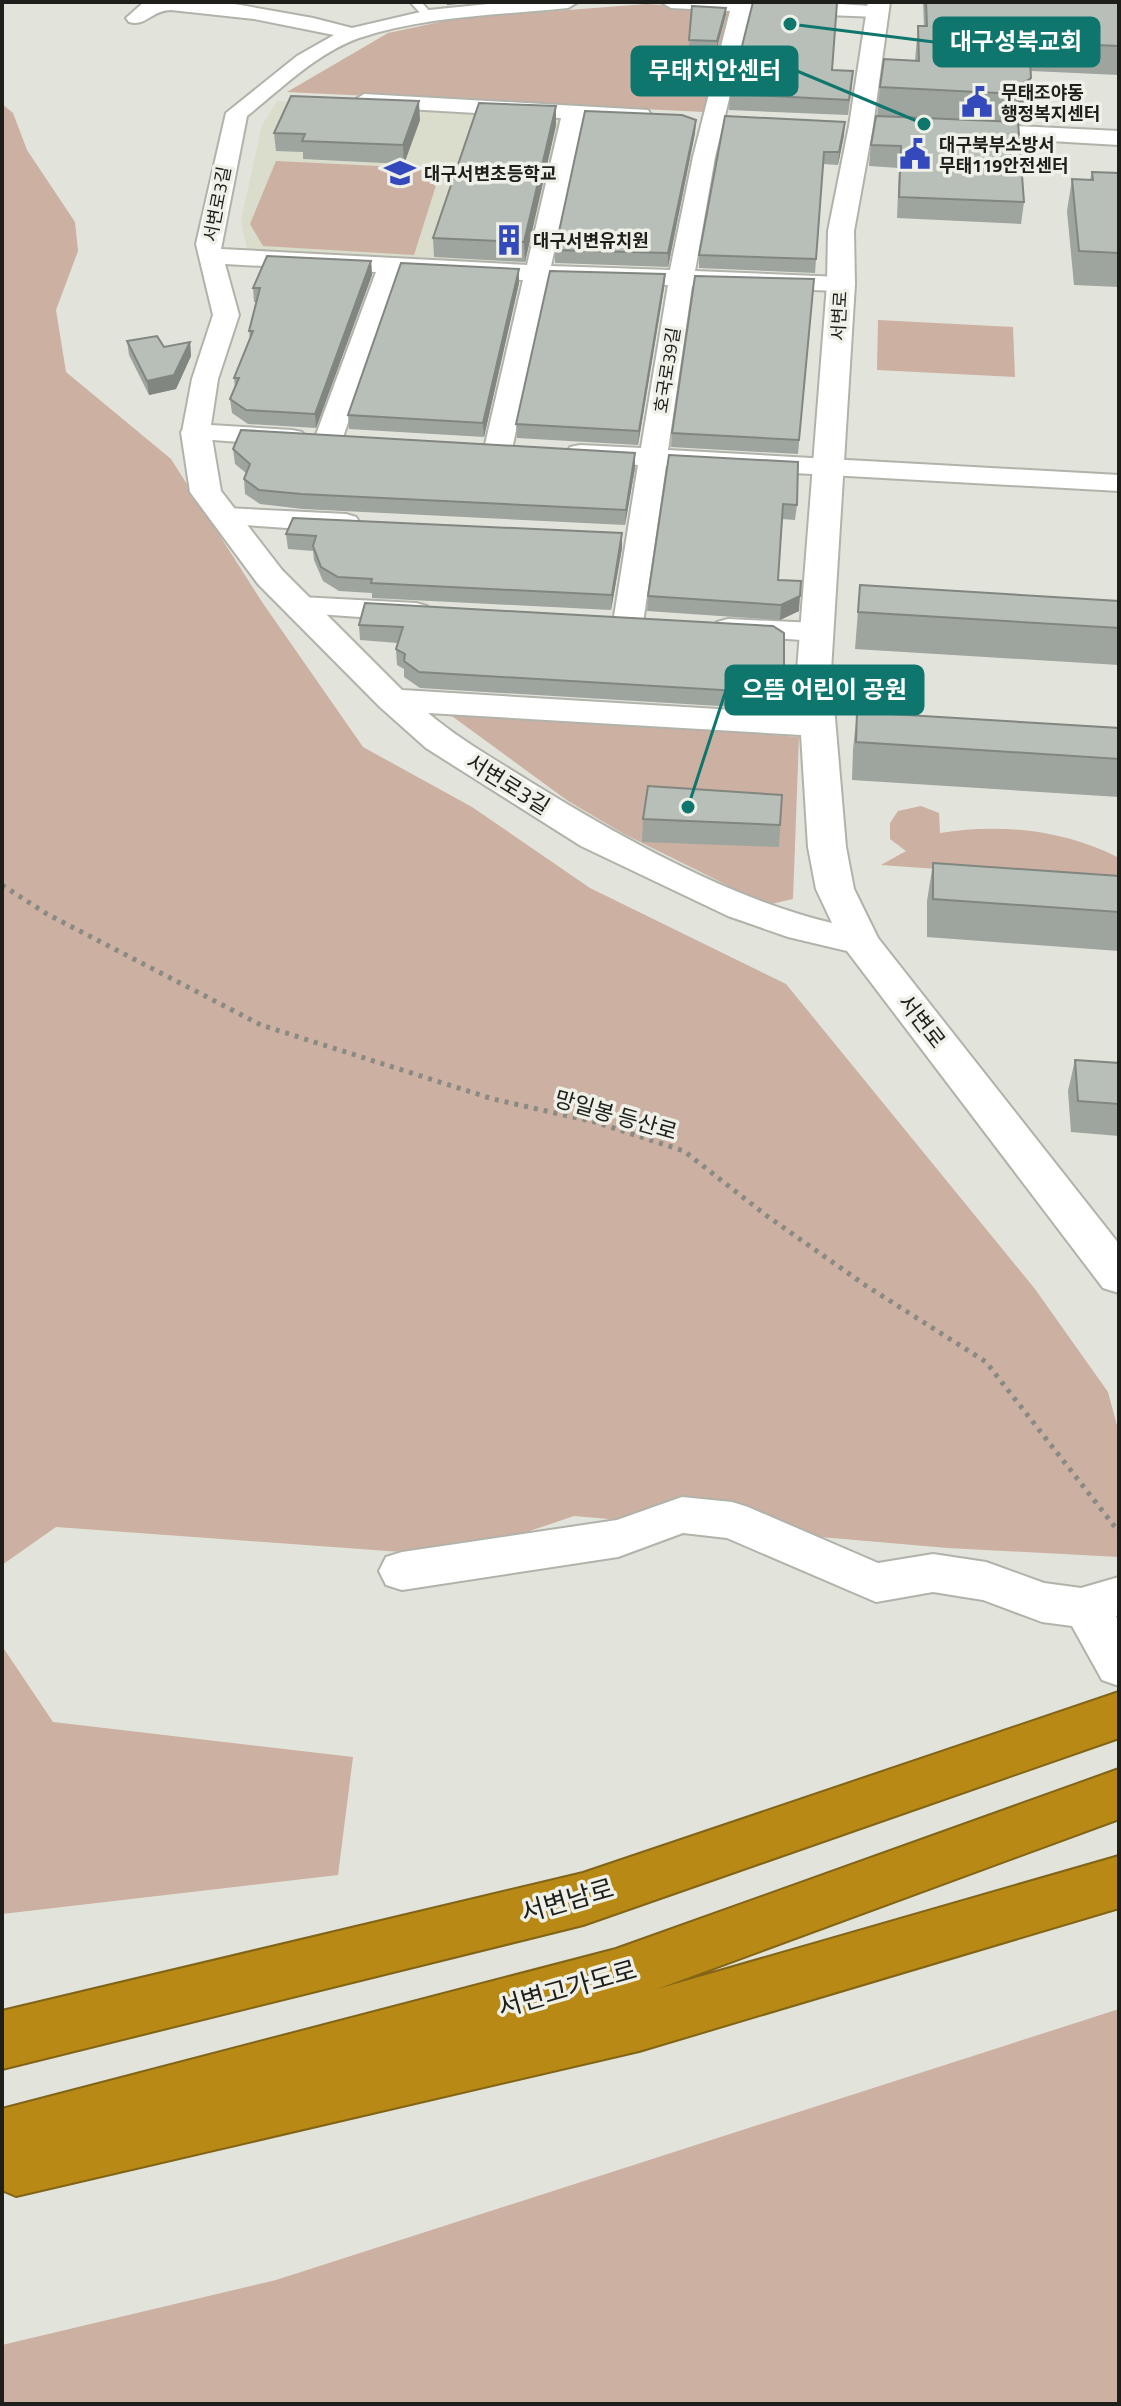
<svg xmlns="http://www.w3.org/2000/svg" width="1121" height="2406" font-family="'Titillium Web','Noto Sans KR',sans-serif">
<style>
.built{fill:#dadccc}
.green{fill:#ccb0a1}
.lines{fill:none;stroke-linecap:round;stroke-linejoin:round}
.lane-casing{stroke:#b1b3aa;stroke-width:4}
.street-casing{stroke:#b1b3aa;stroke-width:4}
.secondary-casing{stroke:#b1b3aa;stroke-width:4}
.highway-casing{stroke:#826417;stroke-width:4}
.path{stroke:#898a84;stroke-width:5;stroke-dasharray:4 6;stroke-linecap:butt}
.lane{fill:#fff;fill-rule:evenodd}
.street{fill:#fff;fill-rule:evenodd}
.secondary{fill:#fff;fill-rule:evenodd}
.highway{fill:#b88915;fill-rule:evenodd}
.wall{fill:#9ea49e}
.shaded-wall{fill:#818681}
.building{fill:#b8bfb8;stroke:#818681;stroke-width:2}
.labels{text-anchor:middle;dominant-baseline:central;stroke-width:7;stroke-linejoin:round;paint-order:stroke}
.far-poi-label{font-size:18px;font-weight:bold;fill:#1e1e1b;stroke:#eff1e8;text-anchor:start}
.far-street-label{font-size:18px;fill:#1e1e1b;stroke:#eff1e8}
.street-label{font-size:22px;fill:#1e1e1b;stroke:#eff1e8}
.near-street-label{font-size:26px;fill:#1e1e1b;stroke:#eff1e8}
.leader{fill:none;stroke:#0f766e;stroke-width:3}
.callout-dot{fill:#0f766e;stroke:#eff1e8;stroke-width:3}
.callout{fill:#0f766e;stroke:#0f766e;stroke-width:3}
.callout-label{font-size:24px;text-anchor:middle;font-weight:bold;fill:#fff}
</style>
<rect width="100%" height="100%" fill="#e2e3db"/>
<path class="built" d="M277 101 561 115 529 264 247 249 241 221 262 125Z"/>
<g class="green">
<path d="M646 4 731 9 704 112 287 92 388 33 454 19Z"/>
<path d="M2 104 13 113 27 150 75 222 78 251 56 310 66 372 171 459 262 602 363 747 472 807 590 888 786 984 1035 1289 1108 1392 1119 1433V1557L948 1548 574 1516 456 1556 56 1527 2 1565Z"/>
<path d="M276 161 419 168 438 179 414 255 263 246 250 224Z"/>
<path d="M878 320 1013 327 1015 377 877 370Z"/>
<path d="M445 711 799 737 793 899 767 905 624 834 568 801Z"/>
<path d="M921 806 939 813 940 833C1000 823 1065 830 1119 858V882L881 865 906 851 890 839V823L898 811Z"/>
<path d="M2 1646 53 1722 353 1757 338 1875 2 1914Z"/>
<path d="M1119 2009V2404H2V2345L276 2280Z"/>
</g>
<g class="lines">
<defs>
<path id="lane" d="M410 2H421L434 16 425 18Z"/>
<g id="street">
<path d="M144 2H223L313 18 352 28 429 10 508 2H578L568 8C499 15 425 16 359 38 317 53 282 88 247 116L221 249 527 265 561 118 356 106 353 101 364 94 648 110 651 115 640 122 583 119 551 266 670 270 693 157 730 11 671 8 661 2H811L885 7 888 11 878 17 750 12 715 157 695 271 841 277 850 279 853 284 850 289 841 291 692 286 668 450 1119 475V491L666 466 643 623 639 629 628 632 617 629 613 623 638 465 570 459 566 453 570 447 580 445 641 448 668 285 548 281 512 449 508 455 498 457 488 455 484 449 523 280 400 273 342 440 338 446 328 448 318 446 314 440 376 272 225 264 239 315 218 379 211 425 292 430 302 432 306 438 302 444 292 446 186 438 182 432 192 379 213 315 196 244 226 113 297 56 334 35 254 19 171 10C152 10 146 27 129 22L126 18Z"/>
<path d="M226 508 346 514 356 517 360 523 356 529 346 532 216 523 212 517 216 511Z"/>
<path d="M300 597 416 603 427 606 431 612 427 618 416 621 289 612 285 606 289 600Z"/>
<path d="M728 619 816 623 827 626 831 632 827 638 816 641 717 634 713 628 717 622Z"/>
<path d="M682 1497 732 1502 748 1507 878 1563 933 1554 986 1562 1044 1583 1081 1588 1119 1577V1615L1116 1616 1119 1622V1686L1102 1680 1072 1626 1042 1622 983 1600 933 1592 876 1602 727 1538 683 1533 618 1557 402 1590 386 1585 379 1571 386 1557 402 1552 617 1520Z"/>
</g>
<g id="secondary">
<path d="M868 2H890L873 126 854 231 855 284 831 671 846 847 854 889 878 938 1119 1244V1293L1103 1288 847 951 788 937 728 916 581 846 426 748 380 707 258 584 190 492 181 432 185 426 196 423 207 426 211 432 221 491 282 570 402 690 800 714 797 671 827 284 828 231 849 126ZM428 713 801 735 808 847 816 889 832 923C730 899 618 836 529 781 494 759 459 739 428 713Z"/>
<path d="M958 123 1119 131V145L949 135 946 130 949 125Z"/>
</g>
<g id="highway">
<path d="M1119 1692V1738L583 1925 2 2069V2011L583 1873Z"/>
<path d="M1119 1769V1819L657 1989 1119 1856V1908L639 2051 16 2196 2 2190V2109L616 1949Z"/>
</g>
</defs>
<use href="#lane" class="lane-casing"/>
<use href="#street" class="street-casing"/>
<use href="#secondary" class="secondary-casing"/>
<use href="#highway" class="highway-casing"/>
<path class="path" d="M2 885 47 914 261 1025 493 1099 595 1122 684 1151 767 1216 865 1285 986 1362 1119 1532"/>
<use href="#lane" class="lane"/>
<use href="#street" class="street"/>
<use href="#secondary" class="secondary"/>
<use href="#highway" class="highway"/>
</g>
<g class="wall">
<path d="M923 2H1119V75L1031 71 1027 107 1014 115 1013 122 1024 202 1021 224 897 218 899 168 869 166 871 145 877 116 880 87 915 61 918 26H924Z"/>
<path d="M692 6 726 14 717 47 689 46Z"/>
<path d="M852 87 848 115 729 110 730 94Z"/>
<path d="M420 120 404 164 303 159V152L276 151 274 133Z"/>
<path d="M696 120 695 133 668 267 555 263V250Z"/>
<path d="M556 125 525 262 434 257 433 238Z"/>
<path d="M844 135 838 165 823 164 815 273 699 268V255Z"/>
<path d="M1092 172 1119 173V287L1074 285 1067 211 1072 179 1090 180Z"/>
<path d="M371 261 372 275 316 428 248 424 232 413 230 399 235 388 234 378 250 340 249 331 256 302H254L253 288Z"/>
<path d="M519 269V283L484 437 349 429 348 415Z"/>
<path d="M665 274 664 288 638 445 517 438 516 424Z"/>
<path d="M814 279 798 454 671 447 672 433Z"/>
<path d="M127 341 164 347 190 342 191 356 176 389 149 395 129 355Z"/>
<path d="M233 449 635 453V468L625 525 303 509 260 504 245 494 244 479 246 473 235 464Z"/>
<path d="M669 455 797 505 795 520 782 519 778 580 799 611 780 620 647 611 648 596Z"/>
<path d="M286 534 622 548 611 610 372 598V593L339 591 323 581 314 560 313 551 288 549Z"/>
<path d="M860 585 1119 601V665L855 649Z"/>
<path d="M365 603 784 687 783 703 769 709 420 688 404 677V669L397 665 396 649 398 643 360 640 359 625Z"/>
<path d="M857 712 1119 728V797L852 780 853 749Z"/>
<path d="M782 795 779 847 642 842 643 819Z"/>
<path d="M933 863 1119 876V951L927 937V901Z"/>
<path d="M1075 1060 1119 1063V1136L1071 1132 1068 1091Z"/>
</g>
<g class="shaded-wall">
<path d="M447 2H479L447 5Z"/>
<path d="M726 8V14L717 47V41Z"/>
<path d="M1031 78 1027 107 1014 115 1017 94V87Z"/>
<path d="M419 101 420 120 404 164 403 145Z"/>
<path d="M556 106V125L525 262 524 242Z"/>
<path d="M696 120 695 133 668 267V253Z"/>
<path d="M845 122 844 135 838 165 839 152Z"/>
<path d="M371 261 372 275 316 428 315 414Z"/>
<path d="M519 269V283L484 437 483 423Z"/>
<path d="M665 274 664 288 638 445 639 431Z"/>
<path d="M190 342 191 356 176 389 149 395 147 381Z"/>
<path d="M635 453V468L625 525 626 510Z"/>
<path d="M622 533V548L611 610 612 595Z"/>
<path d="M800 596 799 611 780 620 781 605Z"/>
<path d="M784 687 783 703 769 709 771 693Z"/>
</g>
<g class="building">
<path d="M753 2 837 3 832 70 853 71 849 100 730 94Z"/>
<path d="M926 2H1119V46L1029 42 1031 78 1017 87V94L880 87 884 59 919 61 918 26H927Z"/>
<path d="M692 6 726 8 717 41 689 40Z"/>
<path d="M291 96 419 101 403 145 302 141 305 134 274 133Z"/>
<path d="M479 103 556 106 524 242 433 238Z"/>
<path d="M585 111 682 115 696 120 668 253 555 250Z"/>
<path d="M725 116 845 122 839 152H824L816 259 699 255Z"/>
<path d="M876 116 1018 122 1024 202 899 197 901 146 871 145Z"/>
<path d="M1092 172 1119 173V253L1079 251 1072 179 1093 180Z"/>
<path d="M267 256 371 261 315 414 246 410 230 399 239 378H234L253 331H249L260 288H253Z"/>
<path d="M401 263 519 269 483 423 348 415Z"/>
<path d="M550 271 665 274 639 431 516 424Z"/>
<path d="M695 276 814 279 799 440 672 433Z"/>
<path d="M157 336 164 347 190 342 174 375 147 381 127 341Z"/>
<path d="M241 430 635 453 626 510 301 494 259 490 244 479 250 464 233 449Z"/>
<path d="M669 455 798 462 797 505 783 504 778 580 801 581 800 596 781 605 648 596Z"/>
<path d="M293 518 622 533 612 595 371 583 372 579 338 577 321 567 313 546 316 536 286 534Z"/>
<path d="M860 585 1119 601V628L858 612Z"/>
<path d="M365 603 773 626 784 633V687L771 693 419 672 404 661 405 654 396 649 403 627 359 625Z"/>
<path d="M857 712 1119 728V759L856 742Z"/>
<path d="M648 786 782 795 780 825 643 819Z"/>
<path d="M933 863 1119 876V912L933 899Z"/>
<path d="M1075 1060 1119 1063V1104L1078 1101Z"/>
</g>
<defs>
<symbol id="civic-bare" viewBox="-9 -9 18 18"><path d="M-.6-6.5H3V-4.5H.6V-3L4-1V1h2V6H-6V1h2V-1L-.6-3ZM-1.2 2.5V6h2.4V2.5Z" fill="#344abc" stroke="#eff1e8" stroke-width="2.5" paint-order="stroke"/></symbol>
<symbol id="school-bare" viewBox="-9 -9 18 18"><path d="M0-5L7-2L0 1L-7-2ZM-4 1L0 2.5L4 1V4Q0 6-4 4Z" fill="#344abc" stroke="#eff1e8" stroke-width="2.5" paint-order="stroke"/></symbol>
<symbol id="building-bare" viewBox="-9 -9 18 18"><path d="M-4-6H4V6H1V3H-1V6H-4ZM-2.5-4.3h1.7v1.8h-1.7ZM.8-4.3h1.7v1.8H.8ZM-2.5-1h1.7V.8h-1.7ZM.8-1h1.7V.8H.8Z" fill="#344abc" stroke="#eff1e8" stroke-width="2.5" paint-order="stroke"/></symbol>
</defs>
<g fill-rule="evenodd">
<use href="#civic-bare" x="955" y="80" width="44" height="44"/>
<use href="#civic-bare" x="893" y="132" width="44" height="44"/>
<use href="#school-bare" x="378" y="151" width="44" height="44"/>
<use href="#building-bare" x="487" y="218" width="44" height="44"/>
</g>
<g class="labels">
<g class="far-poi-label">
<text x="1001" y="92">무태조야동<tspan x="1001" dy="21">행정복지센터</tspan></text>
<text x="939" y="144">대구북부소방서<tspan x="939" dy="21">무태119안전센터</tspan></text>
<text x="424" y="173">대구서변초등학교</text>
<text x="533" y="240">대구서변유치원</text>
</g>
<g class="far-street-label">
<text transform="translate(217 204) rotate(-79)">서변로3길</text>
<text transform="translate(839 316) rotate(-87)">서변로</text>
<text transform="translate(667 370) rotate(-81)">호국로39길</text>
</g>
<g class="street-label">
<text transform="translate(508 784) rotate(32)">서변로3길</text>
<text transform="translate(922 1021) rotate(52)">서변로</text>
<text transform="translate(616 1115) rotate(16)">망일봉 등산로</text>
</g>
<g class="near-street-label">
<text transform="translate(567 1900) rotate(-16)">서변남로</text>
<text transform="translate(567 1988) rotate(-16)">서변고가도로</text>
</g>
</g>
<path class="leader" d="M790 24L934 42M924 124L797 71M688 807L726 690"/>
<g class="callout-dot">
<circle cx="790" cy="24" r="8"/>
<circle cx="924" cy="124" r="8"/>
<circle cx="688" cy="807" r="8"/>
</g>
<g class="callout">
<rect x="934" y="18" width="165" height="48" rx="8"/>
<rect x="632" y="47" width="165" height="48" rx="8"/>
<rect x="726" y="666" width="197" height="48" rx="8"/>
</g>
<g class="callout-label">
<text x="1016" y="50">대구성북교회</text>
<text x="715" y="79">무태치안센터</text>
<text x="824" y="698">으뜸 어린이 공원</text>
</g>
<rect width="1121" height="2406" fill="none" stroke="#1e1e1b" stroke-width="8"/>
</svg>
